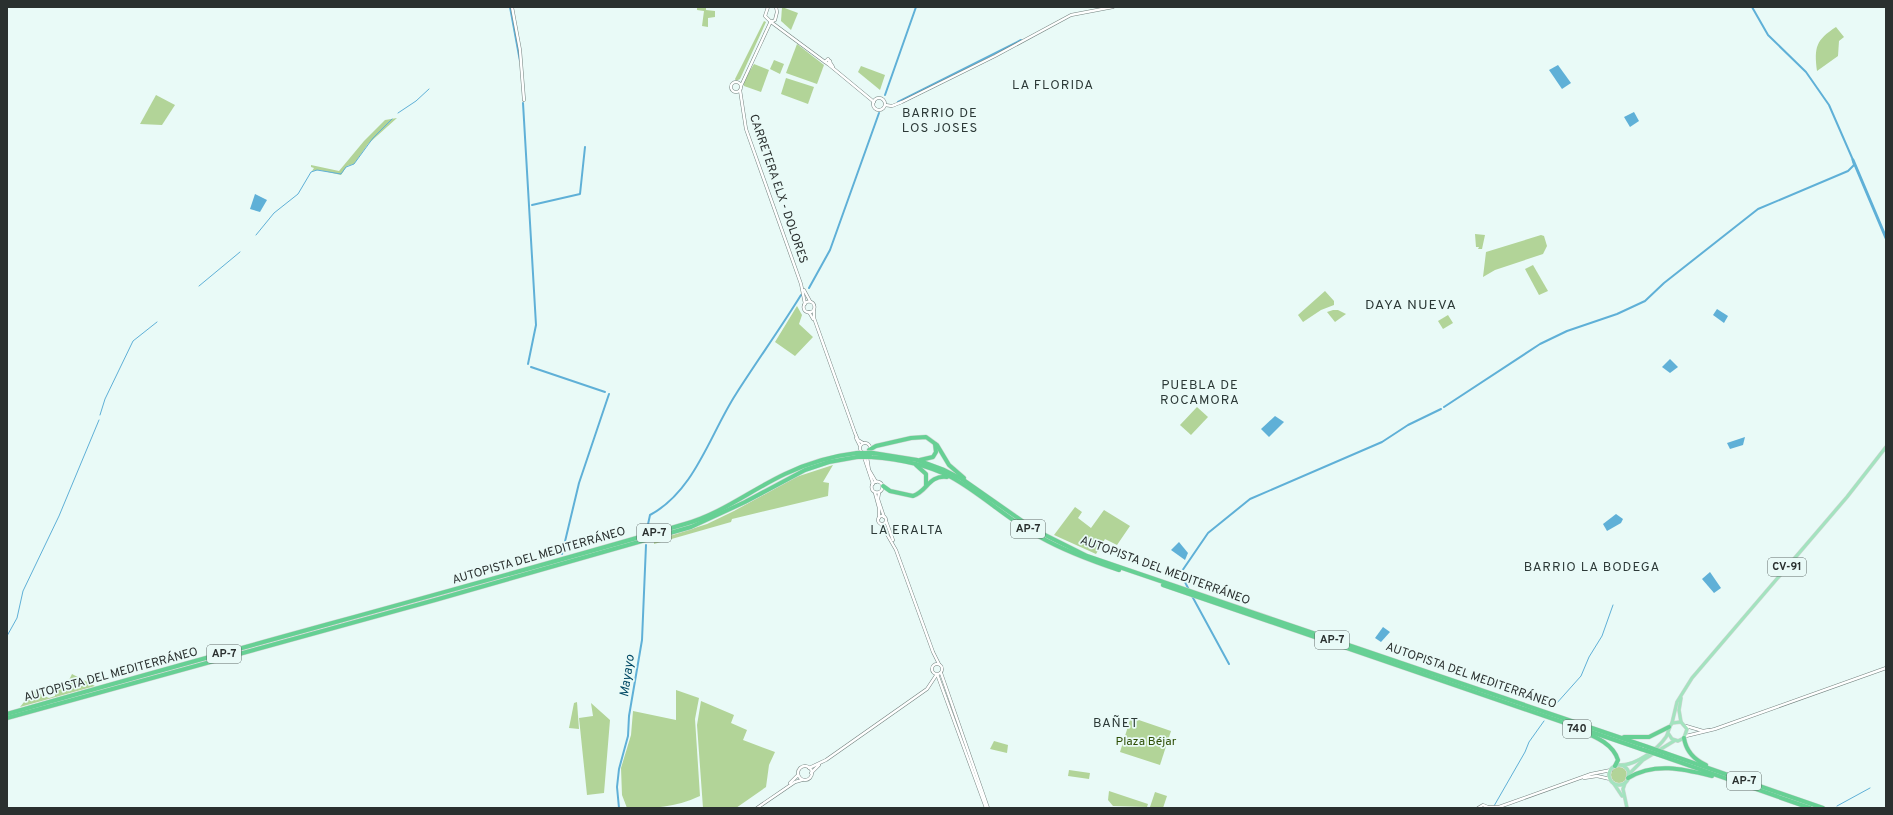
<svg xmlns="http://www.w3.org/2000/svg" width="1893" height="815" font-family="Overpass,sans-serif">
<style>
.green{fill:#b2d498}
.water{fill:#5fb0d7}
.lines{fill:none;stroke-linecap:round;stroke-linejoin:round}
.stream{stroke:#5fb0d7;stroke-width:1}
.canal{stroke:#5fb0d7;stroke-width:2}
.river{stroke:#5fb0d7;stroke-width:3}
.secondary-casing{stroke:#73827f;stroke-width:3.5}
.primary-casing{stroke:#d4d6d5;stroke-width:4}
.motorway-casing{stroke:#d4d6d5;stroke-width:5}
.secondary{stroke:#fff;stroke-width:2.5}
.primary{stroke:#a3e3bf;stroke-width:3}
.motorway{stroke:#66d094;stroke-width:4}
.motorway-bridge-casing{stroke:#d4d6d5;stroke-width:5;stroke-linecap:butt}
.motorway-bridge{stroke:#66d094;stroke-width:4}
.labels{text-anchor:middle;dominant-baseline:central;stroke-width:3.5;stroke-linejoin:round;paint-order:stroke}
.shield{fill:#e9faf7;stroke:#636d6b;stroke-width:1}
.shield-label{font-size:11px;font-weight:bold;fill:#2a302f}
.street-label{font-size:12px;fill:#2a302f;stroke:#e9faf7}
.park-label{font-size:12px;fill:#2d4d04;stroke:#e9faf7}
.neighbourhood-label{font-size:13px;letter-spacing:1px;fill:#2c3937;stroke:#e9faf7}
.water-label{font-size:13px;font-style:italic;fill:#034a65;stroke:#e9faf7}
.quarter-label{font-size:14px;letter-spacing:1px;fill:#2c3937;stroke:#e9faf7}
</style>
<rect width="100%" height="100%" fill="#e9faf7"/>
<g class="green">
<path d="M697 7H706V10L715 11V17L708 18V27L702 26 704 11 697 10Z"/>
<path d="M782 7 798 13 791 30 781 21Z"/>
<path d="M764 21 766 22 740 79 736 81 735 79Z"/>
<path d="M1836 27 1844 37 1839 41 1838 56 1817 71C1814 47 1816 40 1836 27Z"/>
<path d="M797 44 824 65 817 84 786 73Z"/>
<path d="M774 60 784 64 780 74 770 69Z"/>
<path d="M754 64 769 70 761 92 744 86 743 82Z"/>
<path d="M861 66 885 75 880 90 858 72Z"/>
<path d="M786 78 814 87 808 104 781 94Z"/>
<path d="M156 95 175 105 162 125 140 124Z"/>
<path d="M397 118 368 144 354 164 347 166 341 175 319 170 312 171 314 168 311 167V165L339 171 364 141 385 120Z"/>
<path d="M1475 234 1485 235 1482 249H1478L1479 247H1476Z"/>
<path d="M1541 235 1544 236 1547 246 1543 254 1495 270 1483 277 1486 252Z"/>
<path d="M1533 265 1548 291 1539 295 1525 269Z"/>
<path d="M1325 291 1334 301V305L1321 310 1303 322 1298 315Z"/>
<path d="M797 306 802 315 799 324 813 337 795 356 775 342Z"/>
<path d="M1333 310H1338L1346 314 1335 322 1327 312Z"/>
<path d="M1448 315 1453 323 1443 329 1438 321Z"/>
<path d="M1197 407 1208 417 1191 435 1180 425Z"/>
<path d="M833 465 823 482 829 483 828 496 732 519 731 522 654 544V541L707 524 734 511 796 477Z"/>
<path d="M1075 507 1082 512 1078 518 1091 528 1104 510 1130 526 1117 545 1105 539 1096 554 1054 535Z"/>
<path d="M72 674 95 686 20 707 33 691 49 698 55 696 56 682H68Z"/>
<path d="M676 690 699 698 695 719 700 796C674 808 655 808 627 808L622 795 621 768 631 735 633 711 676 720Z"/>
<path d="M701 701 734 715 731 723 747 730 743 740 775 752 769 765 766 787 736 808H703L697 725Z"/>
<path d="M577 702 579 729 569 728 574 703Z"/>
<path d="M591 703 610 720 604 793 587 795 579 718 593 716Z"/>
<path d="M1133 718 1171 731 1160 765 1120 752 1130 720Z"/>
<path d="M994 741 1008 745 1007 753 990 749Z"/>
<circle cx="1619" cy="775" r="8"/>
<path d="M1069 770 1090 773 1089 779 1068 776Z"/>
<path d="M1109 791 1148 804 1147 807 1113 806 1108 800Z"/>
<path d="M1155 792 1167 796 1163 808 1150 807Z"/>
</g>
<g class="water">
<path d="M1558 65 1571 83 1562 89 1549 70Z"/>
<path d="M1634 112 1639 121 1630 127 1624 117Z"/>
<path d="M255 194 267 200 260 212 250 209Z"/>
<path d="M1717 309 1728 316 1724 323 1713 315Z"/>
<path d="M1670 359 1678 367 1670 373 1662 367Z"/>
<path d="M1275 416 1284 422 1269 437 1261 429Z"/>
<path d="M1745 437 1743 445 1730 449 1727 443Z"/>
<path d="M1616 514 1623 519 1621 523 1607 531 1603 524Z"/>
<path d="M1179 542 1188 553 1185 560 1171 550Z"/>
<path d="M1710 572 1721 588 1714 593 1702 579Z"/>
<path d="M1383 627 1390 632 1381 642 1375 638Z"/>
</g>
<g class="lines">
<g class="stream">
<path d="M398 113 416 101 429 89"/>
<path d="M256 235 274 213 298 194 311 172 317 170 341 174 346 167 354 164 373 138 392 119"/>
<path d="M199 286 240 252"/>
<path d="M100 415 105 399 133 341 157 322"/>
<path d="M7 636 17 618 23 591 59 516 99 420"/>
<path d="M1556 704 1581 676 1589 657 1602 636 1613 605"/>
<path d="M1494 806 1525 752 1529 742 1544 721"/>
<path d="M1837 806 1870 788"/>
</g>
<g class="canal">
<path d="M510 7 520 61"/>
<path d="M885 95 916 7"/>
<path d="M898 102 1021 40"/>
<path d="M523 103 536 325 528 364"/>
<path d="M532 205 580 194 585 147"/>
<path d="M809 288 830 250 879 113"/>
<path d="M531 367 605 392"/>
<path d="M1444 407 1540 344 1567 331 1617 314 1645 301 1664 283 1758 209 1848 171 1854 165 1853 160 1829 105 1806 72 1768 35 1752 7"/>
<path d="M647 529 650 515C695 491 710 434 736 394 757 361 780 329 801 295"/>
<path d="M562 554 579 483 609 394"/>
<path d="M1189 590 1182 576V571L1208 533 1250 499 1382 442 1408 425 1441 409"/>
<path d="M1192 596 1229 664"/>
<path d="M619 808 617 787 619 769 628 736 629 716 642 640 646 545"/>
</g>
<path class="river" d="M1853 160 1886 238"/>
<defs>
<g id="secondary">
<path d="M512 7 520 50 524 100"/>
<path d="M768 7 765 16 771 22 775 20 777 12 776 7"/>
<path d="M771 22 825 62"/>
<path d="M830 61 828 64 825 62 828 59 833 67"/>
<path d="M828 64 874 102"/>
<circle cx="736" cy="87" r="5"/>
<path d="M741 86 771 21"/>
<path d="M740 90 746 129 801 284 805 304"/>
<circle cx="879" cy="104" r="6"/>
<path d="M885 105 892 106 902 102 995 56 1071 15 1113 7"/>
<path d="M804 290 810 301"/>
<circle cx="809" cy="307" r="5.5"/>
<path d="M814 310V318L855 433 858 440 863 443"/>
<path d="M809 312 813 319"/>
<path d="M856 438 860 446"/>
<circle cx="865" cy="448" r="5"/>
<path d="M864 457 873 484"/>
<path d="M867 457 869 470 876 482"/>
<circle cx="877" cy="487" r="5.5"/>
<path d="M875 493 879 508V518"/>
<path d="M879 493 878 499 884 517"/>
<circle cx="882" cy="520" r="4"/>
<path d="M886 521 893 540"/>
<path d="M881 524 896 550 933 652 939 664"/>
<circle cx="937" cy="669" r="5"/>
<path d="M941 673 988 808"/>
<path d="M937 674 986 808"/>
<path d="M1686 726 1703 731 1709 730"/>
<path d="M1686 736 1715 729 1886 668"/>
<circle cx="805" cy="773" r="7"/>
<path d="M809 768 826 760 927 689 937 674"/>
<path d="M811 773 819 765"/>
<path d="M1584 778 1597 776 1610 779"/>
<path d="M790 783 798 775"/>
<path d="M1489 807H1499L1591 774 1611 770"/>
<path d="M757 808 795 782 802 780"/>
<path d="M1478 808 1483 805 1490 808"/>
</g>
<g id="primary">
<path d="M1681 698 1679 710 1681 722"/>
<path d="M1672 723 1677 702 1692 678 1847 497 1886 447"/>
<path d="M1621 765C1636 765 1657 750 1666 737 1669 732 1668 728 1672 723L1681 722 1687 729 1684 738 1678 741 1672 739 1668 733"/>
<circle cx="1619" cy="775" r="10"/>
<path d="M1628 775 1643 760 1674 741"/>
<path d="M1625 783 1623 789 1627 808"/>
<path d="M1614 784 1622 796"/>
</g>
<g id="motorway">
<path d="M869 450 876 446 911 438 926 437 937 445 949 465 964 478"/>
<path d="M873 453 917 460 944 470 962 479 1035 530 1087 556 1645 746"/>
<path d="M871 457C899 459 926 464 951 477 982 494 1008 520 1040 537 1065 551 1092 561 1119 570"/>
<path d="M920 460 933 457 936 452 935 444"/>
<path d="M916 465 926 474V485"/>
<path d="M883 486 890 491 913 496C928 491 928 475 947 477"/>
<path d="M1163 585 1641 749"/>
<path d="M7 714C232 649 459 590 685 524 721 514 751 490 785 474 808 463 831 456 857 453"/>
<path d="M7 718 435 600 691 527 745 502 805 470 829 462 857 457"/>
<path d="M1582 731C1596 737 1613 744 1618 760L1615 766"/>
<path d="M1624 737H1649L1669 727"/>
<path d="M1684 738C1686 751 1695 760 1706 765"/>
<path d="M1665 753 1823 808"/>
<path d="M1662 756 1810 808"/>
<path d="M1628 778C1655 762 1683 769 1712 776"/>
</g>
</defs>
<use href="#secondary" class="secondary-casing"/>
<use href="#primary" class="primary-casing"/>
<use href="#motorway" class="motorway-casing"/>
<use href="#secondary" class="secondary"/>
<use href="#primary" class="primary"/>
<use href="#motorway" class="motorway"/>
<defs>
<g id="motorway-bridge">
<path d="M857 453H873"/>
<path d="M857 457H871"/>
<path d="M1645 746 1665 753"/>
<path d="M1641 749 1662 756"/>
</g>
</defs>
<use href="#motorway-bridge" class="motorway-bridge-casing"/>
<use href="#motorway-bridge" class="motorway-bridge"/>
</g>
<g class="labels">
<g class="shield">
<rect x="1011" y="520" width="34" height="18" rx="3"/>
<rect x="637" y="524" width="34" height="18" rx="3"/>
<rect x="1768" y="558" width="38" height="18" rx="3"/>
<rect x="1315" y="631" width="34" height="18" rx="3"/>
<rect x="207" y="645" width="34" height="18" rx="3"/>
<rect x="1563" y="720" width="28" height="18" rx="3"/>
<rect x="1727" y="772" width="34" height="18" rx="3"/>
</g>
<g class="shield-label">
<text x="1028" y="529">AP-7</text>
<text x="654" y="533">AP-7</text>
<text x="1787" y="567">CV-91</text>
<text x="1332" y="640">AP-7</text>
<text x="224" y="654">AP-7</text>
<text x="1577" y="729">740</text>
<text x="1744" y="781">AP-7</text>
</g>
<g class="street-label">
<text transform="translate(778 189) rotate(71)">CARRETERA ELX - DOLORES</text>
<text transform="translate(539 556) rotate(-16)">AUTOPISTA DEL MEDITERRÁNEO</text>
<text transform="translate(1165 571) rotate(20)">AUTOPISTA DEL MEDITERRÁNEO</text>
<text transform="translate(111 675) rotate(-15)">AUTOPISTA DEL MEDITERRÁNEO</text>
<text transform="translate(1471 676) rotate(19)">AUTOPISTA DEL MEDITERRÁNEO</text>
</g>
<g class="park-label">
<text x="1146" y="742">Plaza Béjar</text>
</g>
<g class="neighbourhood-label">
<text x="1053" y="86">LA FLORIDA</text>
<text x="940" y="114">BARRIO DE<tspan x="940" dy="15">LOS JOSES</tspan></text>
<text x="1200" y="386">PUEBLA DE<tspan x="1200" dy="15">ROCAMORA</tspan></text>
<text x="907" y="531">LA ERALTA</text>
<text x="1592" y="568">BARRIO LA BODEGA</text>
<text x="1116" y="724">BAÑET</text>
</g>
<g class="water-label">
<text transform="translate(628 676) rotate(-82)">Mayayo</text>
</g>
<g class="quarter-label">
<text x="1411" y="305">DAYA NUEVA</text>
</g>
</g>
<rect width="1893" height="815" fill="none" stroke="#2a302f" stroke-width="16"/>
</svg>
